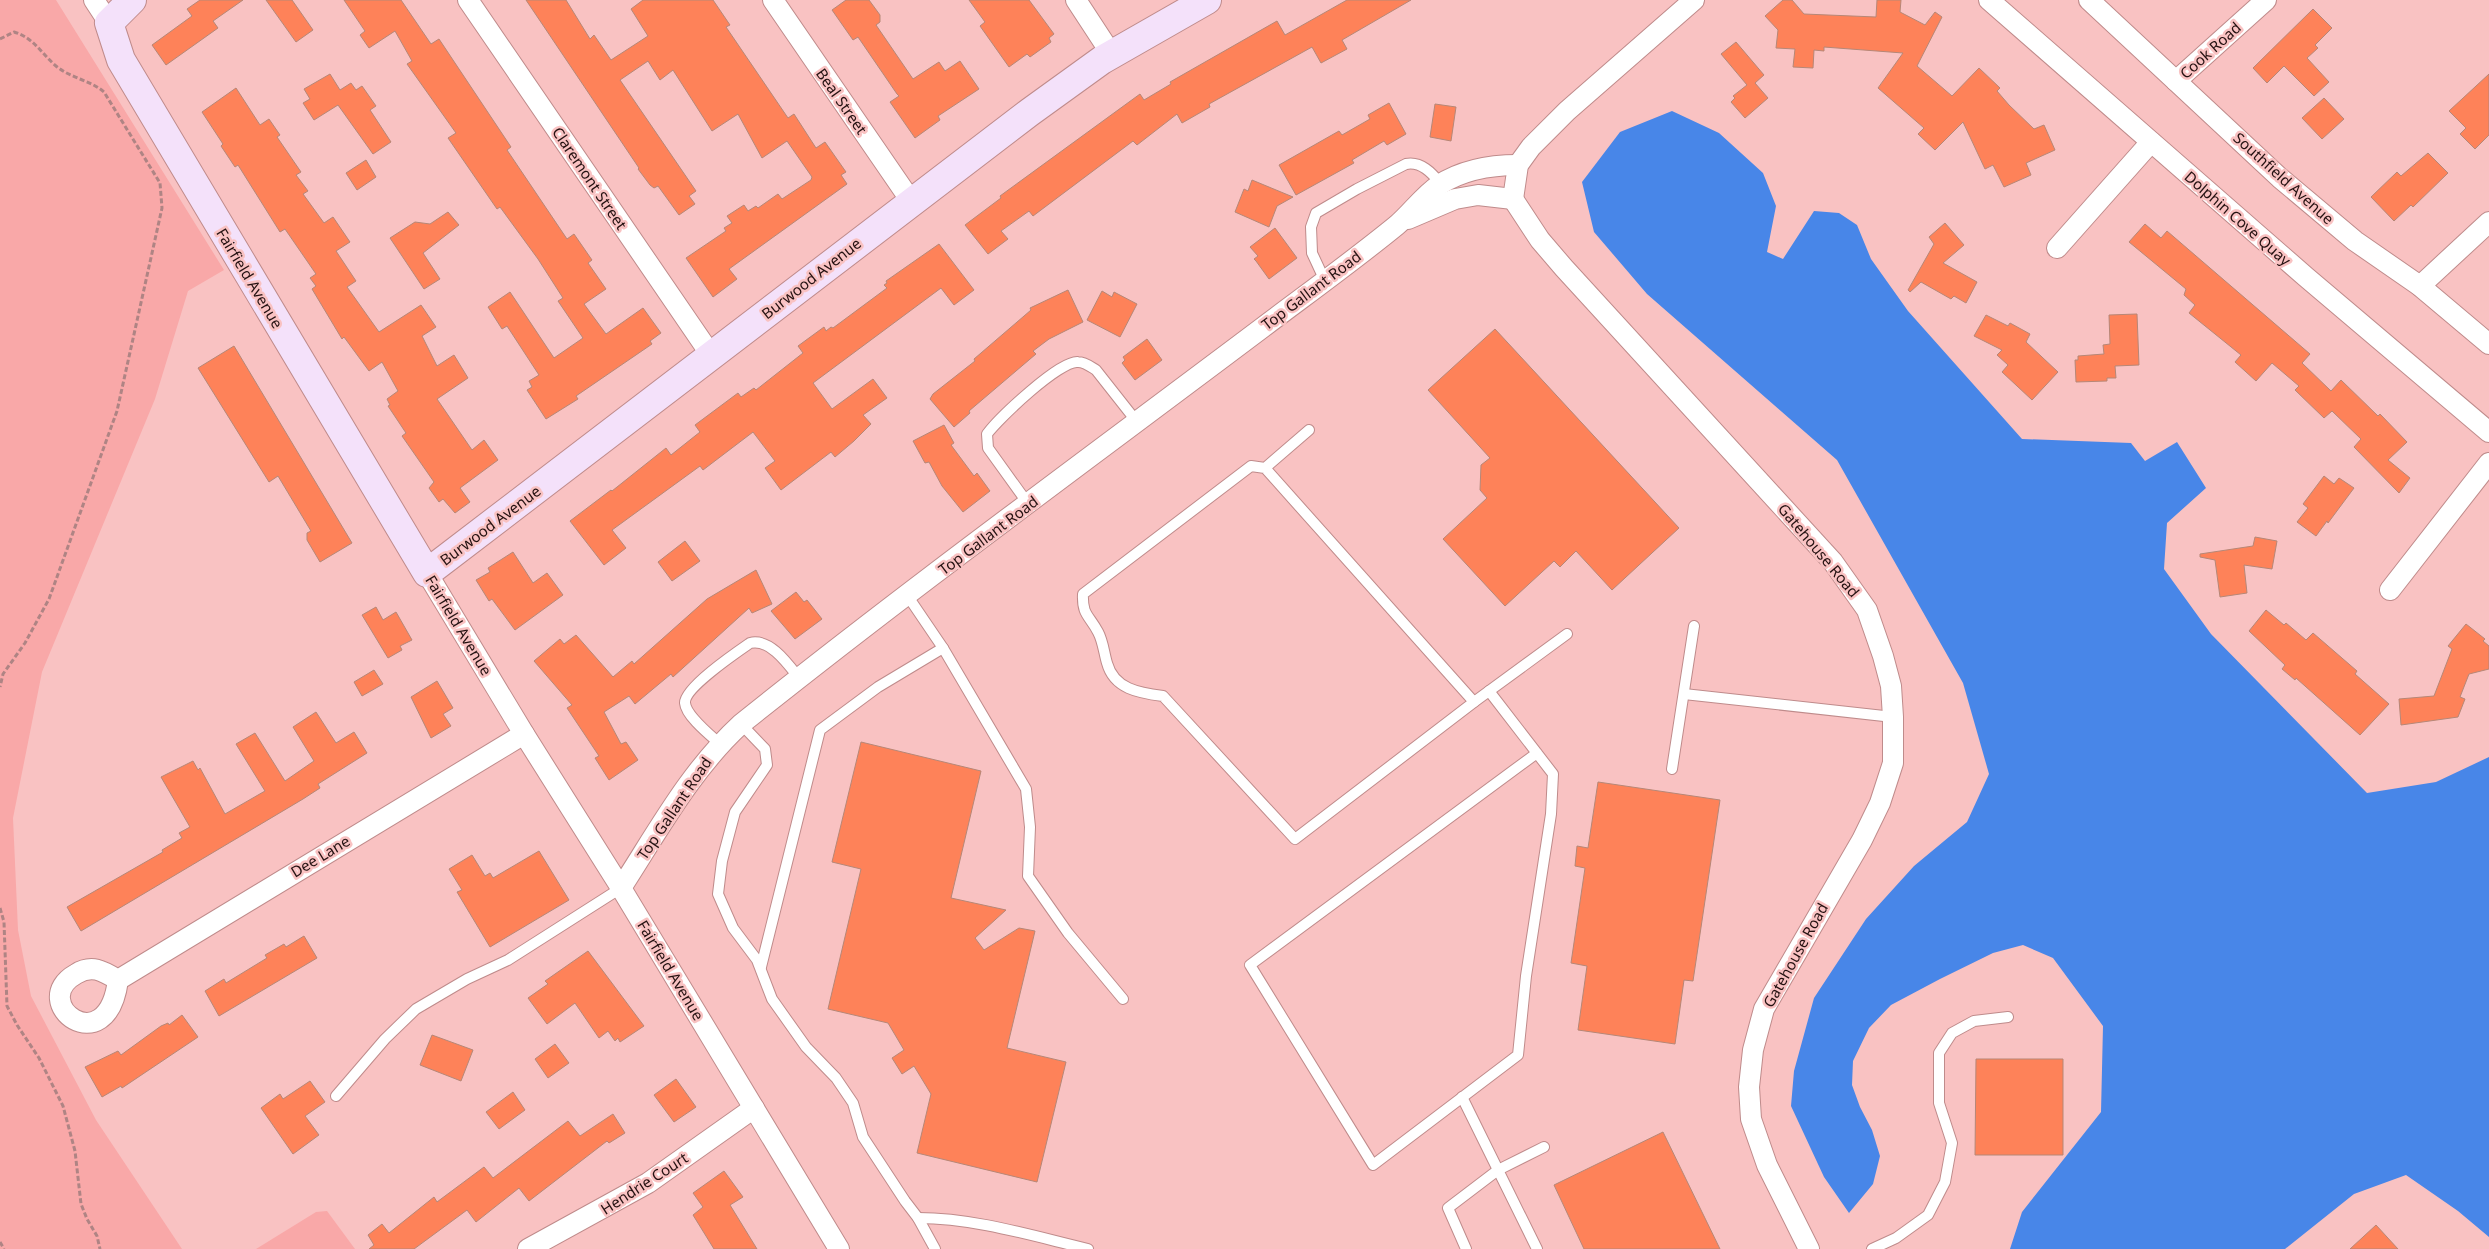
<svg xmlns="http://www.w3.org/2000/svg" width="2489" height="1249" font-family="'Noto Sans',sans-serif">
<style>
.green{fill:#f9a8a8}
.water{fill:#4886e8}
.building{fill:#fe8259;stroke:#b68777}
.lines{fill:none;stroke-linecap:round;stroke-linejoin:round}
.lane-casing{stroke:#bf8b8b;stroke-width:12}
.street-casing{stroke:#bf8b8b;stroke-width:22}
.secondary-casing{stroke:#bf8b8b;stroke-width:30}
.path{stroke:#af8484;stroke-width:3;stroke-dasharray:5 2.5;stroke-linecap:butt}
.lane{stroke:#fff;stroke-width:10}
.street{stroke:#fff;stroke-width:20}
.secondary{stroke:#f4e1fa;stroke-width:28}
.labels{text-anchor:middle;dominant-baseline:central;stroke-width:5;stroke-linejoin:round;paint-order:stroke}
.street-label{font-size:15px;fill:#241111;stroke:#f9c2c2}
</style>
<rect width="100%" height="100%" fill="#f9c2c2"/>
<g class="green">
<path d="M0 0H56L224 270 188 291 155 399 42 672 13 818 18 930 31 996 96 1120 182 1249H0Z"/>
<path d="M327 1211 355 1249H256L316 1212Z"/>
</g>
<path class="water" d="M1672 111 1719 133 1763 173 1776 206 1767 252 1783 259 1814 211 1839 213 1857 225 1871 259 1908 311 2022 439 2131 443 2145 461 2177 442 2206 488 2167 523 2164 569 2211 634 2367 793 2436 782 2489 757V1237L2458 1211 2406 1175 2354 1194 2285 1249H2010L2022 1212 2101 1112 2103 1026 2053 958 2023 945 1993 953 1940 979 1891 1005 1869 1028 1853 1061 1852 1085 1860 1107 1872 1130 1880 1156 1873 1184 1849 1213 1824 1177 1791 1106 1794 1071 1814 998 1866 919 1914 866 1967 822 1989 774 1963 683 1837 460 1647 294 1594 232 1582 182 1620 132Z"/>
<g class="building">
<path d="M200 0H243L213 21 218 28 166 65 152 45 192 16 187 9Z"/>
<path d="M266 0H292L313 30 296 42Z"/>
<path d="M344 0H401L431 44 439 39 511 147 507 150 567 239 574 234 592 260 588 263 606 289 584 304 606 334 643 308 661 333 650 341 652 344 576 396 578 399 546 419 527 390 532 387 529 381 539 375 507 326 502 329 488 307 510 292 554 358 583 338 558 301 563 298 538 259 500 207 497 209 448 138 456 133 407 64 412 61 395 31 369 48 360 35 365 31Z"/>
<path d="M526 0H566L590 39 594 35 611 60 648 36 631 9 643 0H713L730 25 726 27 788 118 794 114 816 148 825 142 846 172 841 175 847 184 729 269 737 279 713 297 686 258 726 231 724 228 732 223 727 216 744 205 748 211 756 206 758 208 778 194 782 199 811 180 812 177 787 141 762 158 738 114 712 131 673 70 660 80 648 61 620 80 696 191 689 196 695 204 679 215 658 186 654 188 650 185 638 169 639 168Z"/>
<path d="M846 0H869L880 15V22L876 25 913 79 939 62 945 71 960 61 979 89 938 116 940 120 915 138 890 102 899 96 897 94 858 37 853 40 832 10Z"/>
<path d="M969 0H1029L1054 34 1049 38 1051 42 1030 57 1027 54 1009 67 980 26 985 22Z"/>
<path d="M1347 0H1411L1342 40 1347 49 1321 63 1312 47 1209 104 1210 107 1182 123 1177 114 1137 145 1133 141 1033 216 1029 211 1001 231 1008 239 988 254 965 225 1001 198 1000 196 1140 94 1144 100 1171 84 1170 82 1277 21 1285 35Z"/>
<path d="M1783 0H1792L1804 14 1876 17 1877 0H1901L1900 12 1925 25 1935 12 1942 17 1917 66 1952 96 1979 68 2000 88 1997 91 2009 105 2034 129 2044 125 2055 150 2026 163 2031 175 2004 187 1993 165 1985 169 1963 122 1935 150 1918 134 1924 128 1878 88 1903 53 1824 47V51L1814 50 1813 68 1793 67 1795 49 1776 48 1778 30 1765 16Z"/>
<path d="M2313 9 2332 28 2315 45 2318 48 2307 58 2329 82 2314 96 2284 66 2267 83 2253 68Z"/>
<path d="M1736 42 1764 75 1755 83 1768 98 1745 118 1731 102 1735 98 1733 96 1747 85 1721 54Z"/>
<path d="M330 74 340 90 351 83 356 90 362 86 376 106 370 110 391 142 373 154 338 105 314 120 303 103 310 99 304 89Z"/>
<path d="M2489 74V135L2475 149 2460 134 2466 128 2449 111Z"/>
<path d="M236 88 260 125 269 119 280 135 277 137 301 172 296 175 308 191 303 194 324 223 333 217 350 242 336 251 356 281 347 287 379 332 421 305 436 327 422 336 437 366 454 355 468 378 437 399 472 450 484 440 498 460 460 488 470 502 455 513 443 499 439 502 429 488 434 482 402 436 406 433 388 406 390 405 387 399 398 391 382 362 369 371 344 337 342 339 312 289 316 286 310 278 316 274 285 229 280 232 238 165 235 167 221 146 223 144 202 112Z"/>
<path d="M2324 98 2344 119 2322 139 2302 118Z"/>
<path d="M1389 103 1406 134 1387 145 1384 141 1352 160 1354 163 1296 195 1279 165 1339 131 1342 135 1370 119 1368 115Z"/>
<path d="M1435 104 1456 107 1451 141 1430 137Z"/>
<path d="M2428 153 2448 173 2413 207 2411 205 2394 221 2371 197 2397 172 2401 176Z"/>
<path d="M366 160 376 177 357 190 346 173Z"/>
<path d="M1252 180 1293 197 1277 206 1269 227 1235 212 1244 189 1248 191Z"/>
<path d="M448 212 459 225 423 253 440 279 424 289 390 238 415 222 430 224Z"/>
<path d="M1945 223 1964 245 1943 263 1977 282 1966 303 1954 296 1951 299 1921 282 1910 292 1908 290 1934 244 1929 237Z"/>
<path d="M2145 224 2161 238 2167 231 2310 354 2302 363 2331 391 2341 380 2378 416 2380 414 2407 442 2388 460 2410 478 2399 493 2354 447 2361 439 2332 411 2324 418 2295 390 2299 386 2272 363 2256 381 2235 362 2241 355 2189 313 2195 305 2184 295 2186 289 2129 242Z"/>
<path d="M1275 228 1297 258 1269 279 1256 261 1254 259 1258 256 1250 247Z"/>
<path d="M939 244 974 290 954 305 941 288 813 383 832 409 873 379 887 398 863 415 871 424 854 441 835 457 831 452 781 490 765 468 775 461 753 432 703 470 700 466 612 530 626 548 604 565 570 521 611 490 612 491 666 448 671 455 700 432 695 425 738 393 741 397 754 388 756 390 803 353 798 346 824 327 826 331 831 327 833 328 887 288 884 285 887 283 886 281Z"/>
<path d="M1068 290 1083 322 1049 339 1033 351 1036 354 969 411 970 413 954 427 930 399 933 394 975 361 974 359 1031 310 1030 308Z"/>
<path d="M1102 291 1112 297 1114 292 1137 304 1120 337 1087 320Z"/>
<path d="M2137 314 2139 365 2115 366 2116 378H2107V381L2076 382 2075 360H2078V356L2104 354 2103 345 2110 344 2109 315Z"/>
<path d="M1986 315 2008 326 2010 323 2030 334 2026 342 2058 372 2032 400 2002 372 2008 365 1997 355 2002 350 1974 336Z"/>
<path d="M1495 329 1679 528 1612 590 1576 551 1560 567 1554 561 1505 606 1443 539 1487 498 1480 490 1481 465 1490 458 1428 390Z"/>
<path d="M1147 339 1162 360 1135 380 1122 363 1125 360 1123 357Z"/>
<path d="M234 346 352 543 320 562 307 540V533L311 531 278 476 269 482 198 368Z"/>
<path d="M944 425 954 443 951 445 974 476 977 473 990 491 963 512 942 486 929 462 925 463 913 441Z"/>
<path d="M2324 476 2334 484 2339 478 2354 488 2328 523 2327 521 2316 536 2297 522 2308 508 2303 504Z"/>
<path d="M2255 537 2277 541 2272 569 2244 565 2247 593 2220 597 2215 560 2200 557V554L2253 546Z"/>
<path d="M685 541 700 561 672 581 658 562Z"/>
<path d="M513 552 533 583 547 573 563 595 515 630 492 599 489 601 476 580 490 572 488 568Z"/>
<path d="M756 570 772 604 752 613 749 608 673 677 671 674 635 704 629 696 604 712 621 744 626 742 638 760 609 780 595 758 599 756 567 708 572 705 534 661 560 639 564 644 576 635 613 677 632 661 634 664 707 599Z"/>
<path d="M796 592 804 602 807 600 822 619 795 639 771 611Z"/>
<path d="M376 607 383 620 396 612 412 640 400 646 402 650 388 658 362 615Z"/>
<path d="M2266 610 2284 625 2286 623 2306 640 2313 633 2357 671 2355 674 2389 704 2360 735 2296 678 2295 680 2282 669 2285 665 2249 631Z"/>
<path d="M2466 624 2485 639 2483 641 2489 646V669L2469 674 2460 697 2465 699 2458 717 2401 725 2399 699 2434 696 2452 649 2448 646Z"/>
<path d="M374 670 383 684 362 696 354 682Z"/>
<path d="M437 681 453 708 443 714 451 726 431 738 411 697Z"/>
<path d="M316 712 336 743 354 732 367 753 318 784 320 788 303 799 81 931 67 907 163 852 162 850 182 838 179 833 190 827 161 777 193 761 198 770 200 768 225 814 265 791 236 744 255 733 285 781 314 761 293 727Z"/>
<path d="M861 742 981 771 951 898 1006 910 975 938 984 950 1019 928 1035 931 1007 1048 1066 1062 1037 1182 917 1153 931 1094 914 1066 902 1074 892 1058 904 1050 888 1023 828 1009 861 869 832 862Z"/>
<path d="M1598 782 1720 800 1693 981 1684 980 1675 1044 1578 1030 1587 966 1571 963 1585 868 1575 866 1577 846 1588 848Z"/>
<path d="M539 851 569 900 490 947 457 892 462 890 449 869 472 855 485 876 490 873 493 878Z"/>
<path d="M304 936 317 958 219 1016 205 991 224 979 226 983 267 958 265 955 284 944 286 947Z"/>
<path d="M588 951 644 1026 620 1042 618 1038 615 1041 608 1031 599 1038 575 1003 547 1024 528 998 548 984 545 981Z"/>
<path d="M182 1015 198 1037 122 1088 121 1086 102 1097 85 1067 118 1051 121 1055 161 1026 168 1023 169 1025Z"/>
<path d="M432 1035 473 1050 461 1081 420 1065Z"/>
<path d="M555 1044 569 1063 548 1078 535 1059Z"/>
<path d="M1976 1059H2063V1155H1975Z"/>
<path d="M676 1079 696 1107 674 1122 654 1095Z"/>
<path d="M310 1081 325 1102 305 1116 319 1135 293 1154 261 1108 280 1094 283 1099Z"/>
<path d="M513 1092 525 1110 499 1129 486 1112Z"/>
<path d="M613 1114 625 1133 609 1143 607 1141 529 1201 519 1188 476 1222 467 1210 414 1249H369L374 1245 368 1235 382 1224 389 1233 434 1197 437 1202 484 1167 493 1178 568 1121 580 1136Z"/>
<path d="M1663 1132 1720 1249H1584L1554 1185Z"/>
<path d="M724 1171 743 1197 730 1205 757 1249H714L693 1215 703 1207 693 1193Z"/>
<path d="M2376 1225 2398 1249H2350Z"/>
</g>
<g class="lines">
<defs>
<g id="lane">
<path d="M1325 281 1312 253 1311 227 1316 213 1357 189 1406 164C1421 161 1432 173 1441 184"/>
<path d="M1265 468 1474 702 1295 839 1163 696C1139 693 1114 689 1107 663 1104 653 1103 641 1098 632 1089 615 1082 615 1083 594L1251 466 1265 468 1309 430"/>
<path d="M1029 505 988 448 987 434C999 418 1060 360 1078 362 1085 362 1091 367 1096 370L1137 422"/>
<path d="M907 595 943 648 1026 789 1030 827 1028 876 1068 933 1123 999"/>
<path d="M1489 691 1553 774 1551 814 1526 976 1518 1055 1373 1165 1250 965 1537 753"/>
<path d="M1684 694 1893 717"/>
<path d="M1474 702 1567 634"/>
<path d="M741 724 765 749 767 765 735 812 722 861 718 894 733 928 757 960 772 999 806 1047 836 1078 853 1103 863 1137 905 1201 918 1218 935 1249"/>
<path d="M720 744C710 735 686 716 685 703 684 688 737 652 750 643 770 638 788 664 799 678"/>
<path d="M1672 769 1694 626"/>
<path d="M761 967 820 730 878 687 943 648"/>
<path d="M336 1096 385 1039 416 1009 467 979 508 960 621 888"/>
<path d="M1462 1097 1537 1249"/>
<path d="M918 1218C975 1218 1033 1236 1088 1249"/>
<path d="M1466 1249 1448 1208 1498 1170 1544 1147"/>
<path d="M1872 1249 1896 1238 1928 1215 1945 1182 1952 1143 1939 1103V1053L1952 1033 1974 1021 2008 1017"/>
</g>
<g id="street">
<path d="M94 0 109 23"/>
<path d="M468 0 711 355"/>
<path d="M773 0 911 201"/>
<path d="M1076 0 1112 55"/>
<path d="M1989 0 2306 277 2489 432"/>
<path d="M2089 0 2280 178 2355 241 2420 286 2489 344"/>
<path d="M2176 81 2266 0"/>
<path d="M1513 199 1540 240 1564 268 1833 562 1867 610 1883 656 1891 686 1893 717V763L1880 803 1862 840 1764 1009 1753 1050 1749 1087 1751 1119 1767 1165 1809 1249"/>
<path d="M1513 199 1518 165 1531 147 1567 111 1694 0"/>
<path d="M1408 219 1455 199 1478 195 1513 199"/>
<path d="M2057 248 2151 142"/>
<path d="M2420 286 2489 222"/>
<path d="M427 573 524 734 621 888 839 1249"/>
<path d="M2390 590 2489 463"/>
<path d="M621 888C658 831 690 771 741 724 911 588 1088 459 1262 328 1307 294 1353 261 1397 225 1412 212 1423 196 1439 185 1462 170 1492 165 1518 165"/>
<path d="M118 980C103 971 92 964 76 974 26 1002 107 1065 118 980L524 734"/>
<path d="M528 1249 648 1183 754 1108"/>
</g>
<path id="secondary" d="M132 0 109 23 121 60 427 573 1030 112 1102 60 1207 0"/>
</defs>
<use href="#lane" class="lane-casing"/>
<use href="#street" class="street-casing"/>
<use href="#secondary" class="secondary-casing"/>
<g class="path">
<path d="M0 39 14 32C34 38 41 53 56 66 70 78 90 80 104 92L160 183 162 208 117 411 49 599 25 643 3 674 0 687"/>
<path d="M0 908 4 922 7 1006 17 1025 39 1058 63 1106 75 1151 81 1204 87 1219 97 1236 100 1249"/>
<path d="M0 1242 4 1249"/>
</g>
<use href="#lane" class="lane"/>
<use href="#street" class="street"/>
<use href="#secondary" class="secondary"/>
</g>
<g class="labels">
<g class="street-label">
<text transform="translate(2210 50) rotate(-42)">Cook Road</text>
<text transform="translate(842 101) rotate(55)">Beal Street</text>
<text transform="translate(590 178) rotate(56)">Claremont Street</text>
<text transform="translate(2284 178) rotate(42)">Southfield Avenue</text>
<text transform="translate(2238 218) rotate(41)">Dolphin Cove Quay</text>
<text transform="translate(250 278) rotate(59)">Fairfield Avenue</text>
<text transform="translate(811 278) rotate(-38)">Burwood Avenue</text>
<text transform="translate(1311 290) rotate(-37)">Top Gallant Road</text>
<text transform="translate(490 525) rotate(-37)">Burwood Avenue</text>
<text transform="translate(988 535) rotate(-37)">Top Gallant Road</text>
<text transform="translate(1819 550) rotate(50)">Gatehouse Road</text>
<text transform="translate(459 625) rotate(59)">Fairfield Avenue</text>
<text transform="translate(674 808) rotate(-56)">Top Gallant Road</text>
<text transform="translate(320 856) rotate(-31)">Dee Lane</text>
<text transform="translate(1795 955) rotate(-61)">Gatehouse Road</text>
<text transform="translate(671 970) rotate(59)">Fairfield Avenue</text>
<text transform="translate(644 1183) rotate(-33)">Hendrie Court</text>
</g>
</g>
</svg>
